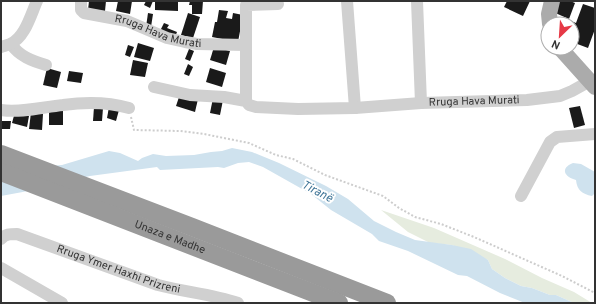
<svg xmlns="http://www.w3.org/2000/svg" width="596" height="304" font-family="Overpass,sans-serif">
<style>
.green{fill:#e6ecdf}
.water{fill:#cfe2ee}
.building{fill:#1a1a1a}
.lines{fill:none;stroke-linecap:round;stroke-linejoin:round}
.path{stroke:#cdcdcd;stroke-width:2;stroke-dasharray:2 2;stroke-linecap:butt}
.minor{stroke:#d0d0d0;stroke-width:12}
.major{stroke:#ababab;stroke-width:16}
.highway{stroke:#9a9a9a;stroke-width:18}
.labels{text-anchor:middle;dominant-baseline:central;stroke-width:4;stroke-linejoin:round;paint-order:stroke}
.street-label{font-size:11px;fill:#333;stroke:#fff}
.water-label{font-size:12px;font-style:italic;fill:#3f7597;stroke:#fff}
</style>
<rect width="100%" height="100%" fill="#fff"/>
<path class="green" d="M381 210 434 228 505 259 542 278 574 292 592 303H574L556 295H550L532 288 521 286 505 278 492 269 488 260 452 245 430 243 408 232Z"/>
<g class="water">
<path d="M232 148 252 152 279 163 326 186 348 199 374 221 396 232 415 240 452 245 471 249 488 260 492 269 505 278 521 286 532 288 550 295H556L574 303H525L500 293 467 276 458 275 408 251 379 241 372 234 331 210 311 194 263 167 249 162 238 163 224 168 218 167 160 170 157 167 90 176 28 189V191L1 196V181L24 168 62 165 109 151 120 153 138 161 142 158 153 154 166 156 194 155 211 152 222 151Z"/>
<path d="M573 163 581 164 595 172V193L592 196C582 194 577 190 576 180 564 177 560 168 573 163Z"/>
</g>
<g class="building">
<path d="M89 1H106L105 11 88 10Z"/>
<path d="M118 1H132L130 14 116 11Z"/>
<path d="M146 1H153L150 8 144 5Z"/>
<path d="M155 1H178V11L155 10Z"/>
<path d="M190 1H203L202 14H192V5H189Z"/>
<path d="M507 1H530L523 16 504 7Z"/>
<path d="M558 1H570L575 3 569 19 553 12Z"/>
<path d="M583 4 595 8V29L588 48 572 42V24H570L571 21 576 23Z"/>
<path d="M219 10 228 11 226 18 232 19 233 13 243 15 238 42 212 37 215 22H217Z"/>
<path d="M148 13 153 14 151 27H146Z"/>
<path d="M188 13 200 17 193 38 181 35Z"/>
<path d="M164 23 169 25 167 28 177 32 175 37 160 31Z"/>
<path d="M138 43 154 48 150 61 134 57Z"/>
<path d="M128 45 134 47 130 57 125 55Z"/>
<path d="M214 47 230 51 226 65 210 60Z"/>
<path d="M189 49 194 51 190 61 185 59Z"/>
<path d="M133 60 148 63 145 77 130 75Z"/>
<path d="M188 64 193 67 189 76 184 74Z"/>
<path d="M47 68 61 72 57 88 43 85Z"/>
<path d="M210 68 226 73 222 87 206 82Z"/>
<path d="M69 71 83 73 81 83 67 81Z"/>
<path d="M180 94 198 99 195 112 176 106Z"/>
<path d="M213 98 223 100 220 115 210 113Z"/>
<path d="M580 106 585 125 574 128 569 108Z"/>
<path d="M94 107 103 108 102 121H93Z"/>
<path d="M109 107 119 110 116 121 107 118Z"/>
<rect x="49" y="111" width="14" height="14"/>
<path d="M15 112 29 116 27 127 12 123Z"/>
<path d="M31 112 43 114 42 130 29 129Z"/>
<path d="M1 121H11L10 129H1Z"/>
</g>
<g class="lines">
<path class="path" d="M131 117 134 130 180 131 204 134 249 143 276 155 293 159 325 175 383 196 399 208 415 217 441 224 474 237 562 276 595 293"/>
<g class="minor">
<path id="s1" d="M81 1V10L84 13 127 21 167 38 185 42 197 44 246 45"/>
<path d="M347 1 355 108"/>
<path d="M417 1 421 103"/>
<path d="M11 44C19 56 32 61 46 65"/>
<path d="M1 47C4 46 8 45 10 44 25 38 31 14 37 1"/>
<path id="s2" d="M154 87 190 95 224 97 246 101 249 105 256 107 298 109 355 108 421 103 527 100 560 96 572 91 590 81"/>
<path d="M246 101V5L278 4"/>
<path d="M1 110C22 113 43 107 63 105 85 102 108 102 129 108"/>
<path d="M521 196 550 142 557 137 595 134"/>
<path id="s3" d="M1 239C5 234 10 234 17 234L158 285C184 292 212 294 238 303"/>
<path d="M1 268 62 303"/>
</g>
<g class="major">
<path d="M550 24 549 14 552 1"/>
<path d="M560 48 595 87"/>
</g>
<g class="highway">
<path d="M1 154 192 227 387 303"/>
<path id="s4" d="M1 172 339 303"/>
</g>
</g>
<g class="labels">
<g class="street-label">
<text stroke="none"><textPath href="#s1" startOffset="90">Rruga Hava Murati</textPath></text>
<text stroke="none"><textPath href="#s2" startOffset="324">Rruga Hava Murati</textPath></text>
<text stroke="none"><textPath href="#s4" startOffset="181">Unaza e Madhe</textPath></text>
<text stroke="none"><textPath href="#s3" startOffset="125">Rruga Ymer Haxhi Prizreni</textPath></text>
</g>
<g class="water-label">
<text transform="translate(317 192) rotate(28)">Tiranë</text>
</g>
</g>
<rect width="596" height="304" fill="none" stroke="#333333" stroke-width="4"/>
<g transform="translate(560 36) rotate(205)"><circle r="19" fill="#ffffff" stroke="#adadad"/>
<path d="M0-3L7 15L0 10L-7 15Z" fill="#e63946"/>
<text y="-6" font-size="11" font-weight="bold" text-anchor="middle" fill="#333333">N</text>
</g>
</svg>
